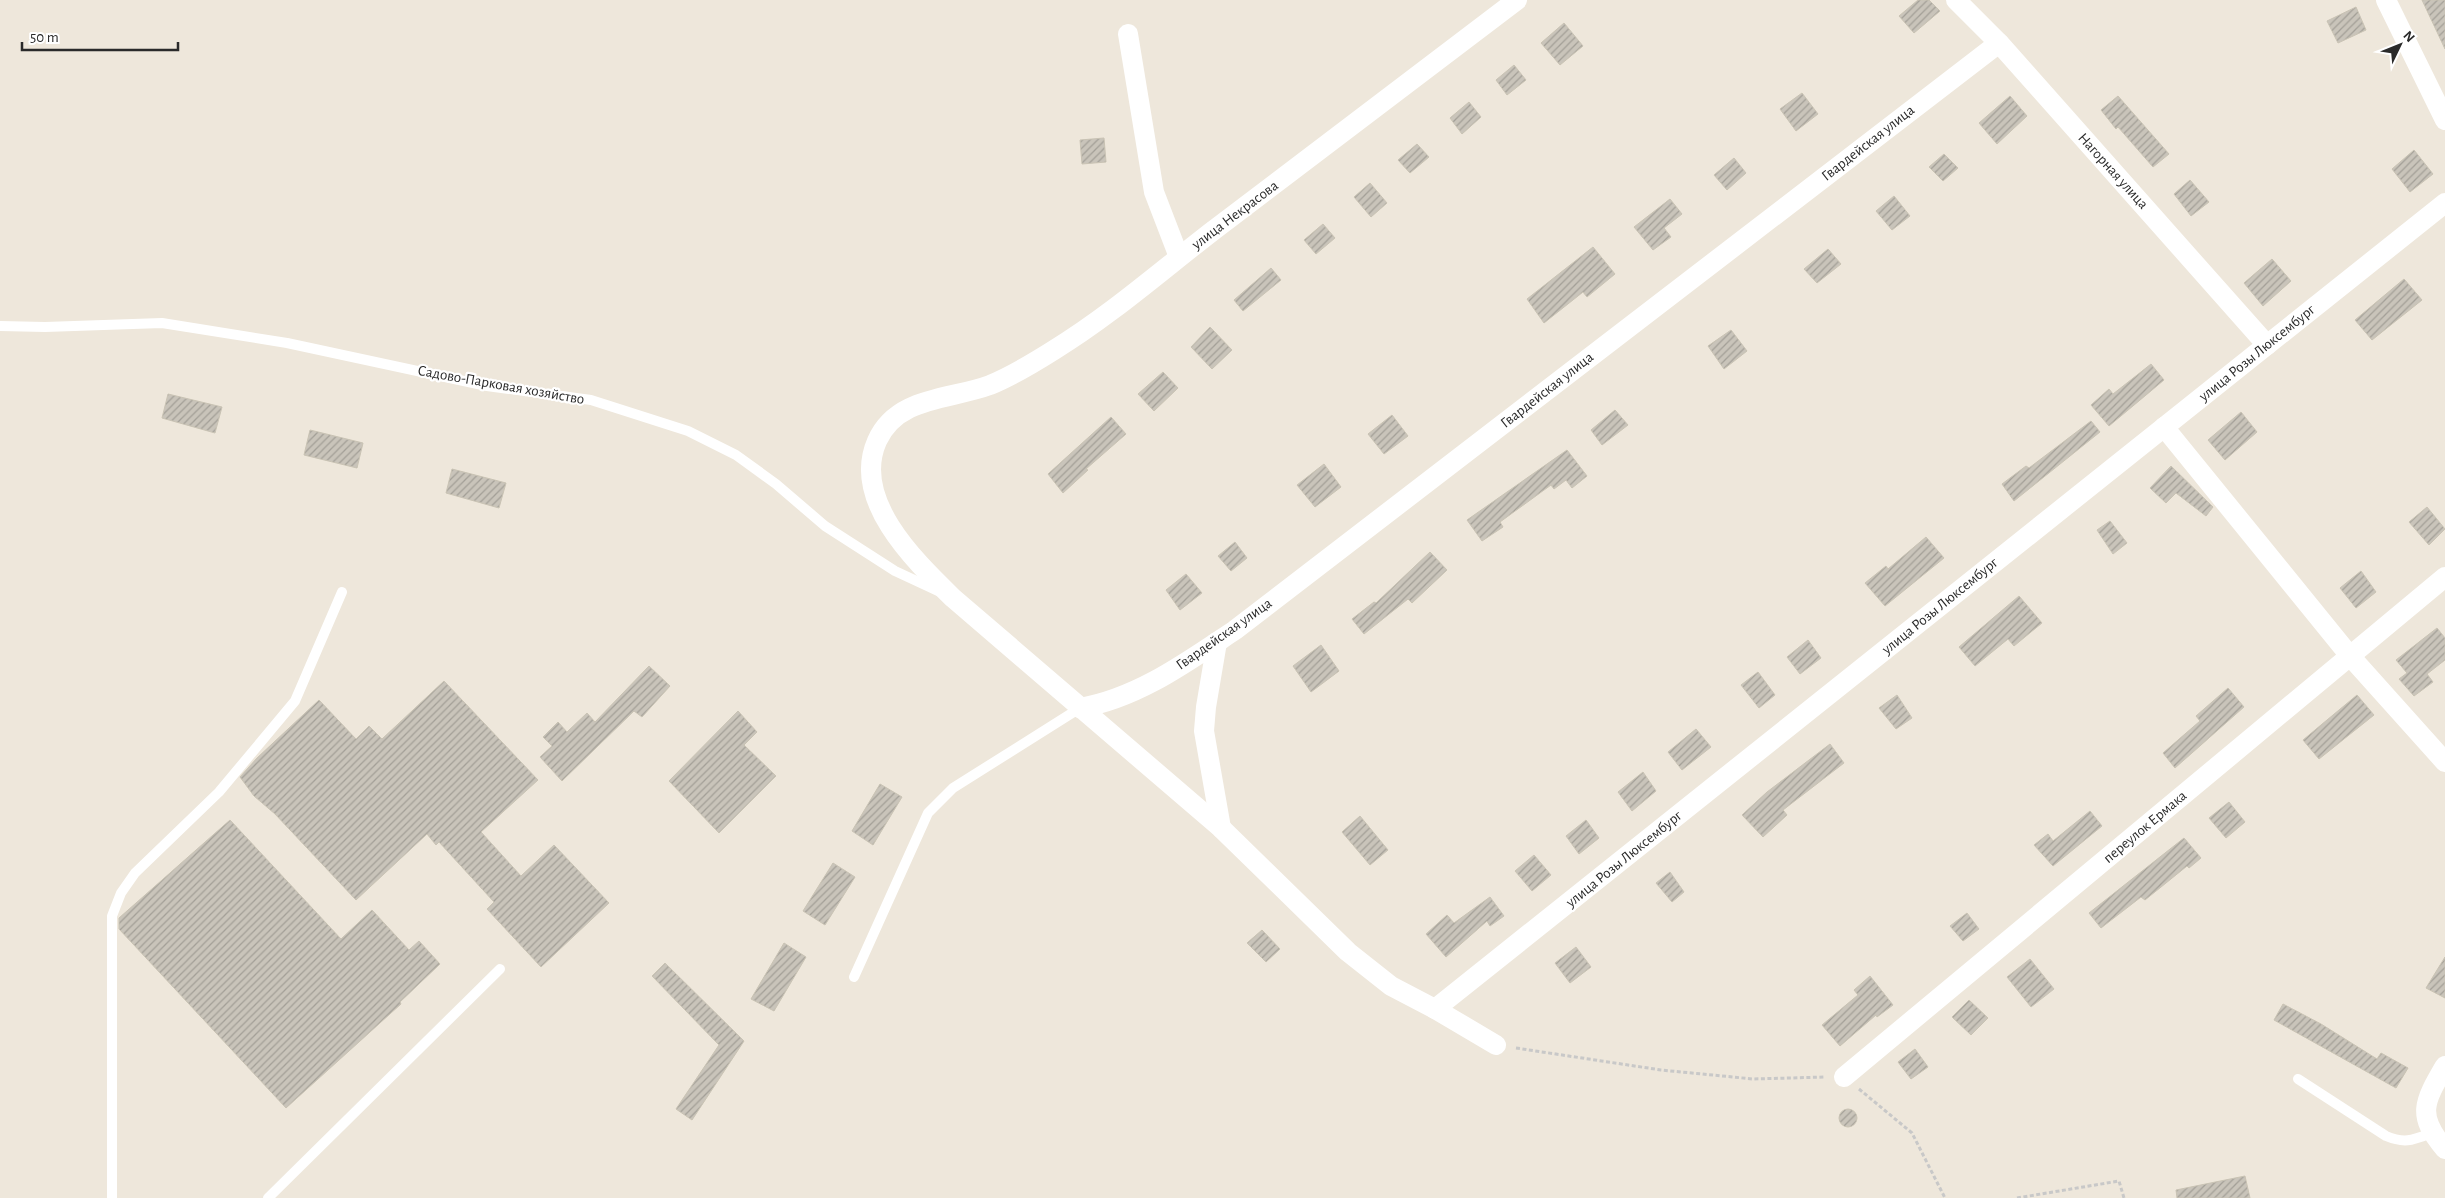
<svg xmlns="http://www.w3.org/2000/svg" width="2445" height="1198" font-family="'Alegreya Sans',sans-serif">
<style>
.building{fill:url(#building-hatch);stroke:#c9c3b4}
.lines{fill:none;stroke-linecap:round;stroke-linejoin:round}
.path{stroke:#c8c8c8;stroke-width:3;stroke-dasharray:4 2.5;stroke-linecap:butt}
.service{stroke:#fff;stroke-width:10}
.minor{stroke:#fff;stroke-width:20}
.labels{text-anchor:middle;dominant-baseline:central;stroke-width:4.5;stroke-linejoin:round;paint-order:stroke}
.street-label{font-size:15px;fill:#2a2a2a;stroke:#fff}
</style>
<defs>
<pattern id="building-hatch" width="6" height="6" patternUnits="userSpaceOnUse" patternTransform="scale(1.25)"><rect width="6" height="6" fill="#c9c4ba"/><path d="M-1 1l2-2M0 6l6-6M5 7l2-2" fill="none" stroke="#a39f97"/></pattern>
</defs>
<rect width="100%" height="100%" fill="#eee7db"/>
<g class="building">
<path d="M1918 0H1929L1940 11 1914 33 1899 16Z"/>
<path d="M2422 0H2445V49Z"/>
<path d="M2356 7 2366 30 2338 43 2327 21Z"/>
<path d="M1564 23 1583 46 1560 65 1541 43Z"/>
<path d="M1514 65 1526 80 1507 95 1496 80Z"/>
<path d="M1802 93 1818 114 1796 131 1780 109Z"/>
<path d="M2010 96 2027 116 1997 144 1979 123Z"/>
<path d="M2118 96 2169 154 2153 167 2118 127 2116 129 2101 110Z"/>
<path d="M1469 102 1481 117 1462 134 1450 118Z"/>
<path d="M1104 138 1106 162 1082 164 1080 140Z"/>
<path d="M1417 144 1429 157 1410 173 1398 160Z"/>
<path d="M2414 150 2433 174 2410 192 2392 169Z"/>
<path d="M1944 154 1958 168 1943 181 1929 167Z"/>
<path d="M1734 158 1746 173 1727 190 1714 175Z"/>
<path d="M2190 180 2209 202 2191 216 2174 194Z"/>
<path d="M1370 183 1387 203 1371 217 1354 197Z"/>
<path d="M1894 196 1910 216 1892 230 1876 211Z"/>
<path d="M1670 199 1682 214 1664 228 1671 237 1653 250 1634 227Z"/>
<path d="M1323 224 1335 238 1316 254 1304 240Z"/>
<path d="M1593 247 1615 274 1587 297 1583 292 1544 323 1527 299Z"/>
<path d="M1828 249 1841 264 1817 283 1804 269Z"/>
<path d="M2272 259 2291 281 2263 306 2244 283Z"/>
<path d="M1271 268 1281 280 1243 311 1234 300Z"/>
<path d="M2404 279 2422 300 2372 340 2355 320Z"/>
<path d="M1210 327 1232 350 1212 369 1191 347Z"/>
<path d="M1731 330 1747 351 1724 369 1708 346Z"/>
<path d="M2151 364 2164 380 2109 426 2091 405 2109 389 2113 394Z"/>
<path d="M1163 372 1178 388 1154 411 1138 394Z"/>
<path d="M168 394 222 407 215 433 162 418Z"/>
<path d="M1615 410 1628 425 1602 445 1591 430Z"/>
<path d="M2241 412 2257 432 2225 460 2208 440Z"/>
<path d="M1392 415 1408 436 1384 454 1368 434Z"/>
<path d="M1111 417 1126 434 1086 469 1088 470 1063 493 1048 474Z"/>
<path d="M2091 421 2100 432 2014 501 2002 484 2026 466 2029 468Z"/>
<path d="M310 430 363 443 357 468 304 455Z"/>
<path d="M1567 450 1587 476 1572 488 1566 480 1554 489 1551 485 1500 522 1503 527 1482 541 1467 520Z"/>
<path d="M1324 464 1341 487 1315 507 1297 485Z"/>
<path d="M2171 466 2213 507 2206 516 2176 493 2166 503 2150 488Z"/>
<path d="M452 469 506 483 499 508 446 493Z"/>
<path d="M2427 507 2445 529 2429 545 2409 522Z"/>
<path d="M2110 521 2127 543 2113 554 2097 530Z"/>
<path d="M1926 537 1944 558 1885 606 1865 583 1886 566 1888 569Z"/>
<path d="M1235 542 1247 558 1231 571 1218 556Z"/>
<path d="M1430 552 1447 570 1412 603 1408 599 1364 634 1352 619 1374 602 1376 603Z"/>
<path d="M2361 571 2376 592 2356 608 2340 588Z"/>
<path d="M1186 574 1202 593 1180 610 1166 590Z"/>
<path d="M2019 596 2042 623 2014 646 2008 639 1975 666 1959 647Z"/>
<path d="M2437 628 2445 638V660L2427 674 2433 682 2414 696 2399 679 2407 673 2396 660Z"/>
<path d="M1808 640 1821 658 1800 674 1787 657Z"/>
<path d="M1321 645 1339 671 1311 692 1293 666Z"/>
<path d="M649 666 670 686 642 717 634 711 562 781 540 757 552 746 543 737 558 722 567 732 587 713 595 722Z"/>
<path d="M1758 672 1775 695 1759 708 1741 685Z"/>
<path d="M444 681 538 780 481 832 521 876 554 845 609 903 541 967 487 909 494 902 439 842 436 845 427 834 356 900 275 814 254 796 240 777 257 758 319 700 356 739 369 726 382 739Z"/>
<path d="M2228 688 2244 707 2175 768 2163 753 2200 721 2196 716Z"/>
<path d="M1897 695 1912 718 1896 729 1879 708Z"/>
<path d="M2357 695 2374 715 2319 759 2303 740Z"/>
<path d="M738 711 757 732 744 745 776 776 719 833 669 781Z"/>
<path d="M1696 729 1711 747 1682 770 1668 752Z"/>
<path d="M1830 744 1844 763 1783 810 1787 815 1763 837 1742 815 1767 792Z"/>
<path d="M1643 772 1656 791 1632 811 1618 792Z"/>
<path d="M880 784 902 797 873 845 852 831Z"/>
<path d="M2229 802 2245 822 2226 838 2209 818Z"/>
<path d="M2090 811 2102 826 2053 866 2034 845 2048 834 2053 841Z"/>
<path d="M1360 816 1388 850 1370 865 1342 832Z"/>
<path d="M230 820 341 939 372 910 409 950 419 941 440 964 400 1002 401 1004 286 1108 119 929V918Z"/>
<path d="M1586 820 1599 838 1579 854 1566 836Z"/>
<path d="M2184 838 2201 858 2189 868 2187 866 2145 900 2141 897 2101 928 2089 913Z"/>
<path d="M1534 855 1551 875 1532 891 1515 871Z"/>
<path d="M833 863 855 877 825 925 803 911Z"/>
<path d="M1670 872 1684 892 1672 902 1656 883Z"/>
<path d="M1490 897 1504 916 1490 926 1487 921 1446 957 1426 934 1447 915 1454 923Z"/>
<path d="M1967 913 1979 929 1963 941 1950 926Z"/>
<path d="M1262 930 1280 949 1266 962 1247 943Z"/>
<path d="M784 943 806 957 774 1011 751 999Z"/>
<path d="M1576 947 1591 967 1570 983 1555 963Z"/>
<path d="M2445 957V998L2426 988Z"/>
<path d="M2030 959 2054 989 2031 1007 2007 977Z"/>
<path d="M665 963 744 1041 692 1120 676 1109 719 1045 652 976Z"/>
<path d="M1870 976 1893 1005 1877 1017 1876 1015 1840 1046 1822 1025 1858 995 1854 990Z"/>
<path d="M1969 1000 1988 1018 1971 1035 1952 1017Z"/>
<path d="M2283 1004 2321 1024 2377 1059 2381 1053 2408 1068 2396 1088 2274 1020Z"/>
<path d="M1915 1049 1928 1067 1911 1079 1898 1062Z"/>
<circle cx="1848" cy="1118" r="9"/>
<path d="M2245 1176 2250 1198H2177L2176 1190Z"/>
</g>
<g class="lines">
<g class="path">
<path d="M1516 1048 1661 1070 1753 1079 1825 1077"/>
<path d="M1859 1089 1912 1133 1945 1198"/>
<path d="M2017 1198 2119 1181 2124 1198"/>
</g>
<g class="service">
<path d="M0 326 45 327 162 323 287 343 487 386 591 400 688 431 736 455 776 484 825 526 895 571 938 591"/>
<path d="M854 977 928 813 953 788 1080 708"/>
<path d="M2298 1079 2386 1136C2405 1144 2413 1140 2432 1133"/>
<path d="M112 1198V916L121 893 135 873 219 792 295 701 342 592"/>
<path d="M268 1198 500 969"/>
</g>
<g class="minor">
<path d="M1956 0 1999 43 2267 345"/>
<path d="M2386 0 2445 120"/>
<path d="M1128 34 1154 192 1179 257"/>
<path d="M2164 427 2350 656 2445 762"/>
<path d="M1217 642 1206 707 1204 731 1221 828"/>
<path d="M1080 708C1138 698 1187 662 1235 630L1999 43"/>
<path d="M1435 1009 2445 203"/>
<path d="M1496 1045 1435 1009 1391 986 1348 952 1221 828 953 598C915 561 851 500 877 441 897 396 950 400 990 385 1012 376 1035 362 1054 350 1111 315 1162 270 1214 230 1315 153 1416 76 1517 0"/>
<path d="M2445 1066C2424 1102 2416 1115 2445 1149"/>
<path d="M1844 1077 2445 577"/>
</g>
</g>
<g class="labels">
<g class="street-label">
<text transform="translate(1868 143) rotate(-38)">Гвардейская улица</text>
<text transform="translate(2113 171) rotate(48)">Нагорная улица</text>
<text transform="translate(1235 215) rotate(-37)">улица Некрасова</text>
<text transform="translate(2257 353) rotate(-39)">улица Розы Люксембург</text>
<text transform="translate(501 385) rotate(10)">Садово-Парковая хозяйство</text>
<text transform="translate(1547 390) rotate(-38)">Гвардейская улица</text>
<text transform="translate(1940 606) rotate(-39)">улица Розы Люксембург</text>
<text transform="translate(1224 634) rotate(-35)">Гвардейская улица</text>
<text transform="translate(2145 827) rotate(-40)">переулок Ермака</text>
<text transform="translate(1624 859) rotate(-39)">улица Розы Люксембург</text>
</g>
</g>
<g transform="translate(2400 45) rotate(47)" stroke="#ffffff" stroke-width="4" paint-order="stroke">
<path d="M0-4L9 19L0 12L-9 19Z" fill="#2a2a2a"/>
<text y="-8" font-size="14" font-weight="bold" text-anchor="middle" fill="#2a2a2a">N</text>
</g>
<path d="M22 42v8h156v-8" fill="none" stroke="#2a2a2a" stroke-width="2.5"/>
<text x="30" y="42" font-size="15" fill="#2a2a2a" stroke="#ffffff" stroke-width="4" paint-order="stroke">50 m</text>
</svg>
